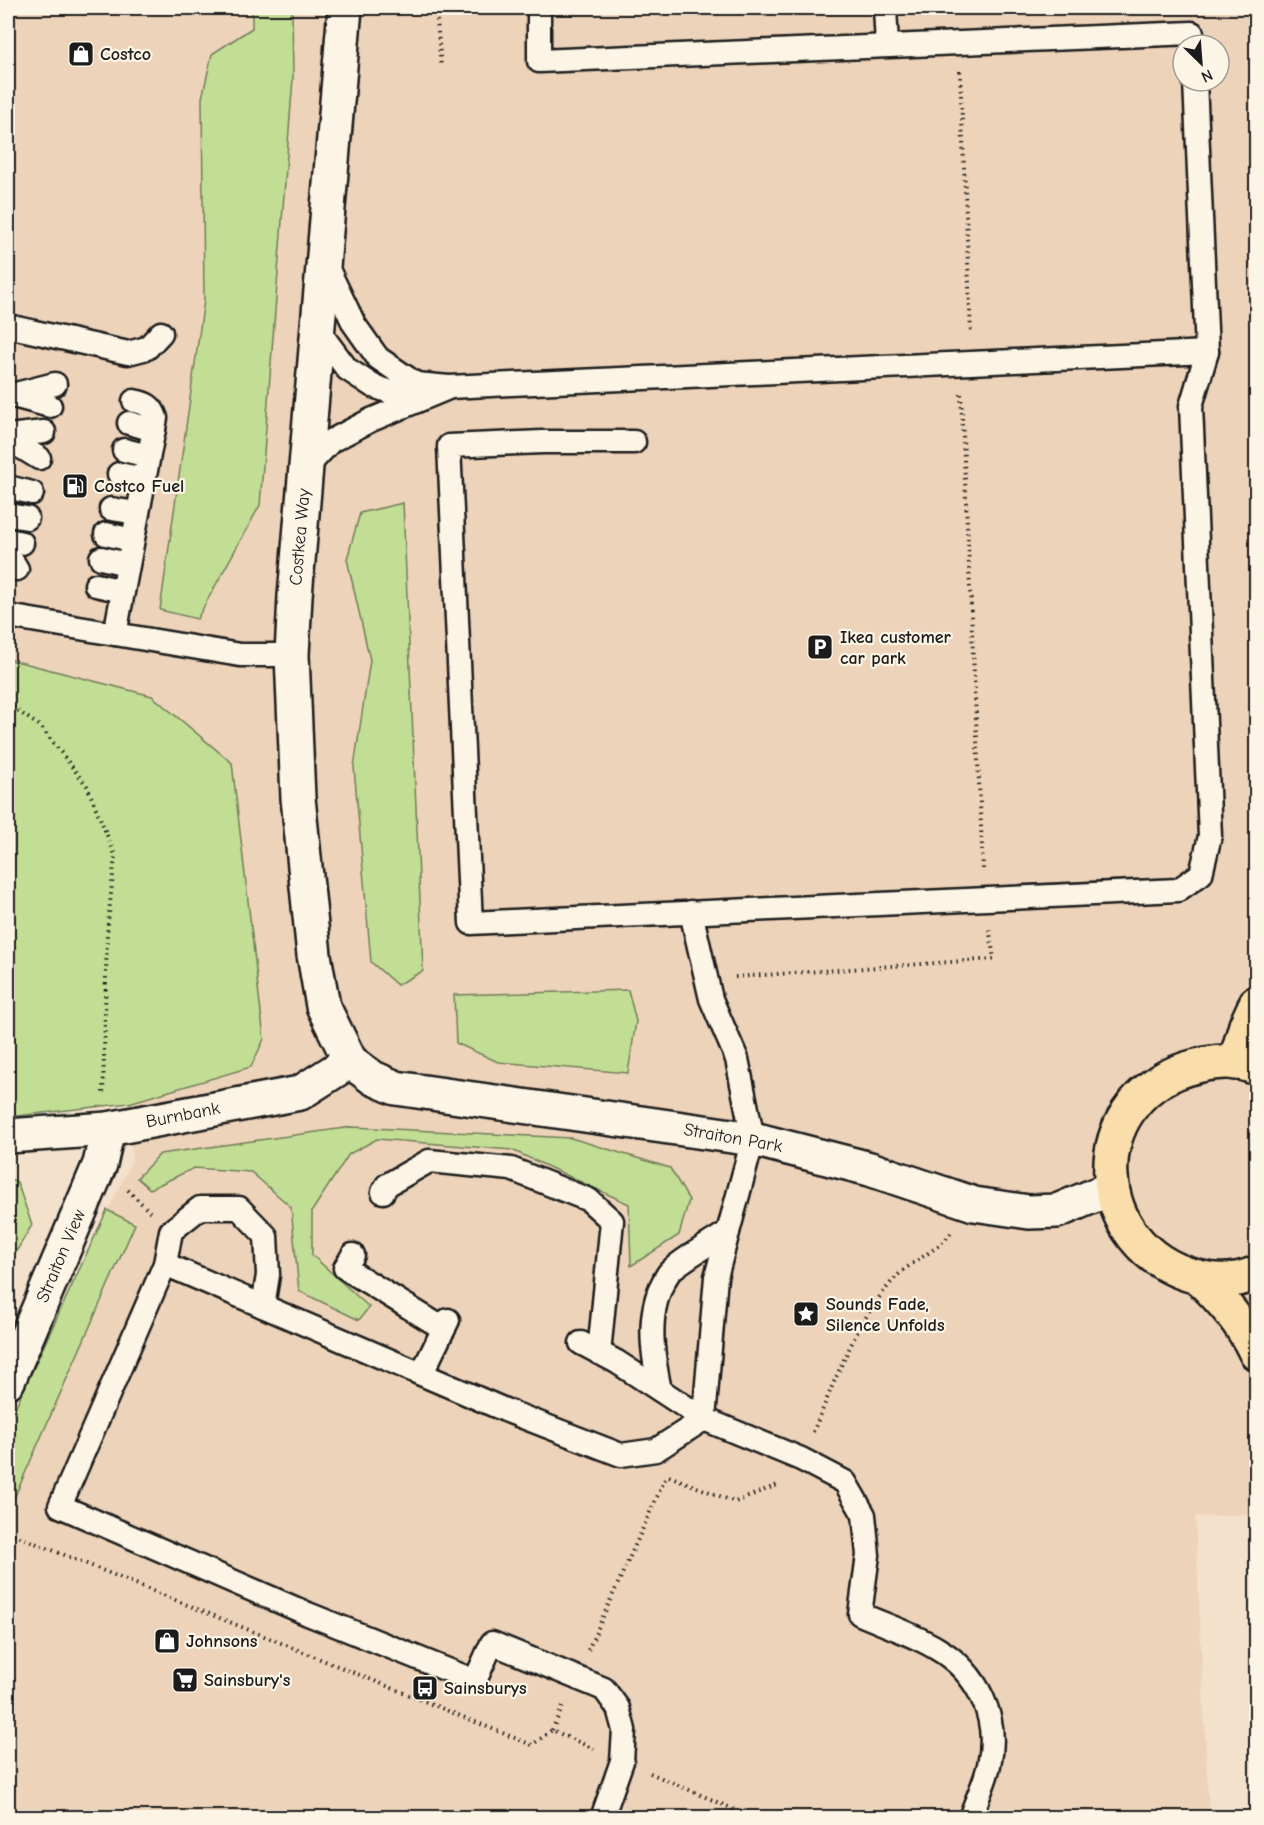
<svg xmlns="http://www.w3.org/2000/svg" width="1264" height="1825" font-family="'Comic Neue',sans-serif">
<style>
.built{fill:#edd3b9;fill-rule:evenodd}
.green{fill:#c2de95;stroke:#6f7d58;stroke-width:1.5}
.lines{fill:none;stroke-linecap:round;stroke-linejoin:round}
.lane-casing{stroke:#1c1c1c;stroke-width:27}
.street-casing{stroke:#1c1c1c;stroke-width:38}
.primary-casing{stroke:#1c1c1c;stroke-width:38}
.path{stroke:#1c1c1c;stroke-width:4;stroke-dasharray:1.5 4.5;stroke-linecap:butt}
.lane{stroke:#fcf5e5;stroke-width:22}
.street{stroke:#fcf5e5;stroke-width:33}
.primary{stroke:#f9deab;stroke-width:33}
.labels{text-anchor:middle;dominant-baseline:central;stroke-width:4.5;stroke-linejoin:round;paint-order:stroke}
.poi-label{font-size:18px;font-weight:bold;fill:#1c1c1c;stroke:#fcf5e5;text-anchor:start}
.street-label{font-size:18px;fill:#1c1c1c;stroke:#fcf5e5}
</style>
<rect width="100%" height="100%" fill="#f3e1cb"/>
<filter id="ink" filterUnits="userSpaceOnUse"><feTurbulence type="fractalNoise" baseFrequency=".0167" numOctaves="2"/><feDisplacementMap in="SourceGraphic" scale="12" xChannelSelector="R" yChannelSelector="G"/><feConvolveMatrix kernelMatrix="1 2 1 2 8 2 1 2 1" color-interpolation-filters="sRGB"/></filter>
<g filter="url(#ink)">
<path class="built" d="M8 8H1256V1514L1195 1517 1209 1817 8 1818V1444L97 1233 132 1161 120 910 8 668ZM1183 45H1219V81H1183Z"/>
<g class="green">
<path d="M252 8H292L293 78 260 505 197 619 160 610 204 300 202 98 212 54 252 28Z"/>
<path d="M403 503 423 971 397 985 371 962 354 767 370 660 347 559 360 513Z"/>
<path d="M8 659 152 696 232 763 264 1039 251 1067 129 1103 8 1117Z"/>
<path d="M628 990 636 1021 628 1073 498 1062 456 1043 454 995Z"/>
<path d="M352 1127 571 1138 670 1168 689 1200 679 1235 631 1266 629 1204 512 1150 377 1139 349 1154 312 1211V1255L369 1307 359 1320 299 1291 291 1207 251 1172 194 1168 150 1189 137 1178 160 1154Z"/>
<path d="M8 1178 17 1182 32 1225 16 1252 8 1251Z"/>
<path d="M107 1210 135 1224 8 1512V1423Z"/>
</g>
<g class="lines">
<defs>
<g id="lane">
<path d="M539 8V61L1192 33 1193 45"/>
<path d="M885 8 887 45"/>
<path d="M325 263 354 324 378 358 416 384 449 387 1207 352"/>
<path d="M8 326 128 353 147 348 161 333"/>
<path d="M318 330 347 369 373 386 417 401"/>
<path d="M8 396 55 384"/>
<path d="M13 396 50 406"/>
<path d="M129 423 154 430"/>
<path d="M8 436 44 432"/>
<path d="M8 439 39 458"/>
<path d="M634 442H543L449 446 471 923 1178 890 1201 874 1210 836 1191 406 1207 352 1195 81"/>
<path d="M124 450 148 456"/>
<path d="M306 468 331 441 371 420 448 388"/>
<path d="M119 474 144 479"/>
<path d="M8 487 32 493"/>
<path d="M111 509 137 513"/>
<path d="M8 515 27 518"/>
<path d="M106 534 132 540"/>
<path d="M8 540 22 543"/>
<path d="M8 554 17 569"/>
<path d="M101 558 127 564"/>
<path d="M96 585 123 591"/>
<path d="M8 616 240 655H292"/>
<path d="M115 634 156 418C152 406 146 403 134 401"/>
<path d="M691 912 711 999 737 1059 753 1139 716 1277 704 1419"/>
<path d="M383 1192 387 1185 429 1161 511 1169 589 1200 612 1221 599 1353"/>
<path d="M353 1255 345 1268 444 1329"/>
<path d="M165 1264 171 1231 200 1208H239L266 1236 268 1275 263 1306"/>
<path d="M581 1343 617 1362 704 1419 801 1459 845 1482 864 1515 868 1555 860 1614C885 1625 913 1634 936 1648 978 1672 1000 1718 989 1765 985 1783 976 1801 970 1818"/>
<path d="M422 1373 448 1320"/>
<path d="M660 1390C652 1353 645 1309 668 1274 674 1264 716 1240 728 1232"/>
<path d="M602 1818 622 1761 624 1730 618 1708 604 1689 492 1643 475 1681 308 1614 60 1506 165 1264 505 1410 621 1455 656 1450 704 1419"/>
</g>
<g id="street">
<path d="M345 8 295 596 292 655 298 798 314 955 323 1006 350 1061 373 1078 396 1088 753 1139 870 1169 974 1204 1029 1212 1057 1211 1112 1188"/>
<path d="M8 1136 108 1129 300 1093 350 1061"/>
<path d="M8 1381 100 1164 108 1129"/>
</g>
<g id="primary">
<path d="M1235 1063 1246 1025 1256 1003"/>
<path d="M1256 1068C1234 1058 1208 1062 1186 1069 1080 1104 1089 1247 1194 1276 1215 1282 1237 1282 1256 1273"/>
<path d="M1199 1278C1223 1301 1242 1323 1256 1353"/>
</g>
</defs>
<use href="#lane" class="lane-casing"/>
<use href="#street" class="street-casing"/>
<use href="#primary" class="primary-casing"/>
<g class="path">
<path d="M436 8 441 67"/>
<path d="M960 71 971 333"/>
<path d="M961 394 983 869"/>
<path d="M8 704 41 727 87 786 115 855 107 933 103 1095"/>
<path d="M735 977 994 959 989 927"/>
<path d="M128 1190 150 1212"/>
<path d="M813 1432C836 1379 857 1317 898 1275 915 1259 937 1251 951 1233"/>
<path d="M669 1476 735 1502 780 1484"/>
<path d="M8 1532 532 1745 552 1730 594 1749"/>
<path d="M588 1650 665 1479"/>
<path d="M552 1730 564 1704"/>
<path d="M650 1773 754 1818"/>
</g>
<use href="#lane" class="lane"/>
<use href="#street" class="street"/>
<use href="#primary" class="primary"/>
</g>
</g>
<defs>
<symbol id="shop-square" viewBox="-11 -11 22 22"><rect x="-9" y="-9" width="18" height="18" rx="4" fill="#1c1c1c" stroke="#fcf5e5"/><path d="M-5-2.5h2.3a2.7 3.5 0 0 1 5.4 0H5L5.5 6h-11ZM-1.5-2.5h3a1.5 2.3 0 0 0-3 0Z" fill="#fff"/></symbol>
<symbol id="fuel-square" viewBox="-11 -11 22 22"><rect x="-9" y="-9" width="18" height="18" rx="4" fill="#1c1c1c" stroke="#fcf5e5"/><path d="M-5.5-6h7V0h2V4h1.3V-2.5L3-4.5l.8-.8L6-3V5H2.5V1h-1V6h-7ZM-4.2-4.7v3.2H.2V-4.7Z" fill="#fff"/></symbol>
<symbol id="parking-square" viewBox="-11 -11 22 22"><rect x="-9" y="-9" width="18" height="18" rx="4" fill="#1c1c1c" stroke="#fcf5e5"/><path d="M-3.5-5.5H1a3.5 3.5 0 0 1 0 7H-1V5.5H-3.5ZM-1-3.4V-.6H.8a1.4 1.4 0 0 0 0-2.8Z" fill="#fff"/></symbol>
<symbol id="sight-square" viewBox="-11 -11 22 22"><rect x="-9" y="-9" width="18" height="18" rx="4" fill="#1c1c1c" stroke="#fcf5e5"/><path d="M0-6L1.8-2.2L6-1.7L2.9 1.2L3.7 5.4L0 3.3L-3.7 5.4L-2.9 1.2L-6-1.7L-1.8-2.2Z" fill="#fff"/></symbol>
<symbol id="supermarket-square" viewBox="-11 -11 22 22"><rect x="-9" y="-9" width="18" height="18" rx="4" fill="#1c1c1c" stroke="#fcf5e5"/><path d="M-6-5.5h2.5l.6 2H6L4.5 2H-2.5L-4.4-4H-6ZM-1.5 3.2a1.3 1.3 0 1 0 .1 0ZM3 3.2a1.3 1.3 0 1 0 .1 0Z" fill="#fff"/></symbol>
<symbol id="bus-square" viewBox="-11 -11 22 22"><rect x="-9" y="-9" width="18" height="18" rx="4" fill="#1c1c1c" stroke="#fcf5e5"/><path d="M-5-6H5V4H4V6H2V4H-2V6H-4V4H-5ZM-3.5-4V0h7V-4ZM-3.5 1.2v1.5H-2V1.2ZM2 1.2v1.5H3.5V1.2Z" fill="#fff"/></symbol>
</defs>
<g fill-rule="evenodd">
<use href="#shop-square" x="66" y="39" width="30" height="30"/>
<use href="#fuel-square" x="60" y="471" width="30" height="30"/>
<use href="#parking-square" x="805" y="632" width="30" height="30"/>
<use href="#sight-square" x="791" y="1299" width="30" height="30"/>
<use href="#shop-square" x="152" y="1626" width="30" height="30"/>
<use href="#supermarket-square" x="170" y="1665" width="30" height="30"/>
<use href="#bus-square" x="410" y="1673" width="30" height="30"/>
</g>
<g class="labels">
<g class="poi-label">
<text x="100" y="54">Costco</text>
<text x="94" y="486">Costco Fuel</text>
<text x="840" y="637">Ikea customer<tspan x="840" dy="21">car park</tspan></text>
<text x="826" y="1304">Sounds Fade,<tspan x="826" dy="21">Silence Unfolds</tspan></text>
<text x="186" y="1641">Johnsons</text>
<text x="204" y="1680">Sainsbury's</text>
<text x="444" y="1688">Sainsburys</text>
</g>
<g class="street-label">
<text transform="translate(300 537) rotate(-85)">Costkea Way</text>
<text transform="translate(183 1115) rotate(-11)">Burnbank</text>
<text transform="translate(733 1138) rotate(10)">Straiton Park</text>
<text transform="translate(61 1256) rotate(-67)">Straiton View</text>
</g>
</g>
<rect width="1264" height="1825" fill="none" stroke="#fcf5e5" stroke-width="30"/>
<rect x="15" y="15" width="1234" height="1795" fill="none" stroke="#1c1c1c" stroke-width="2" filter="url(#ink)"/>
<g transform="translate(1201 63) rotate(155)"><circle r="28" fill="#fcf5e5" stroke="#a29e95" stroke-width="1.5"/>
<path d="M0-4.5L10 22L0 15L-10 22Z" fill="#1c1c1c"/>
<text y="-9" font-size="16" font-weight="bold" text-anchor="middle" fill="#1c1c1c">N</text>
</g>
</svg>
